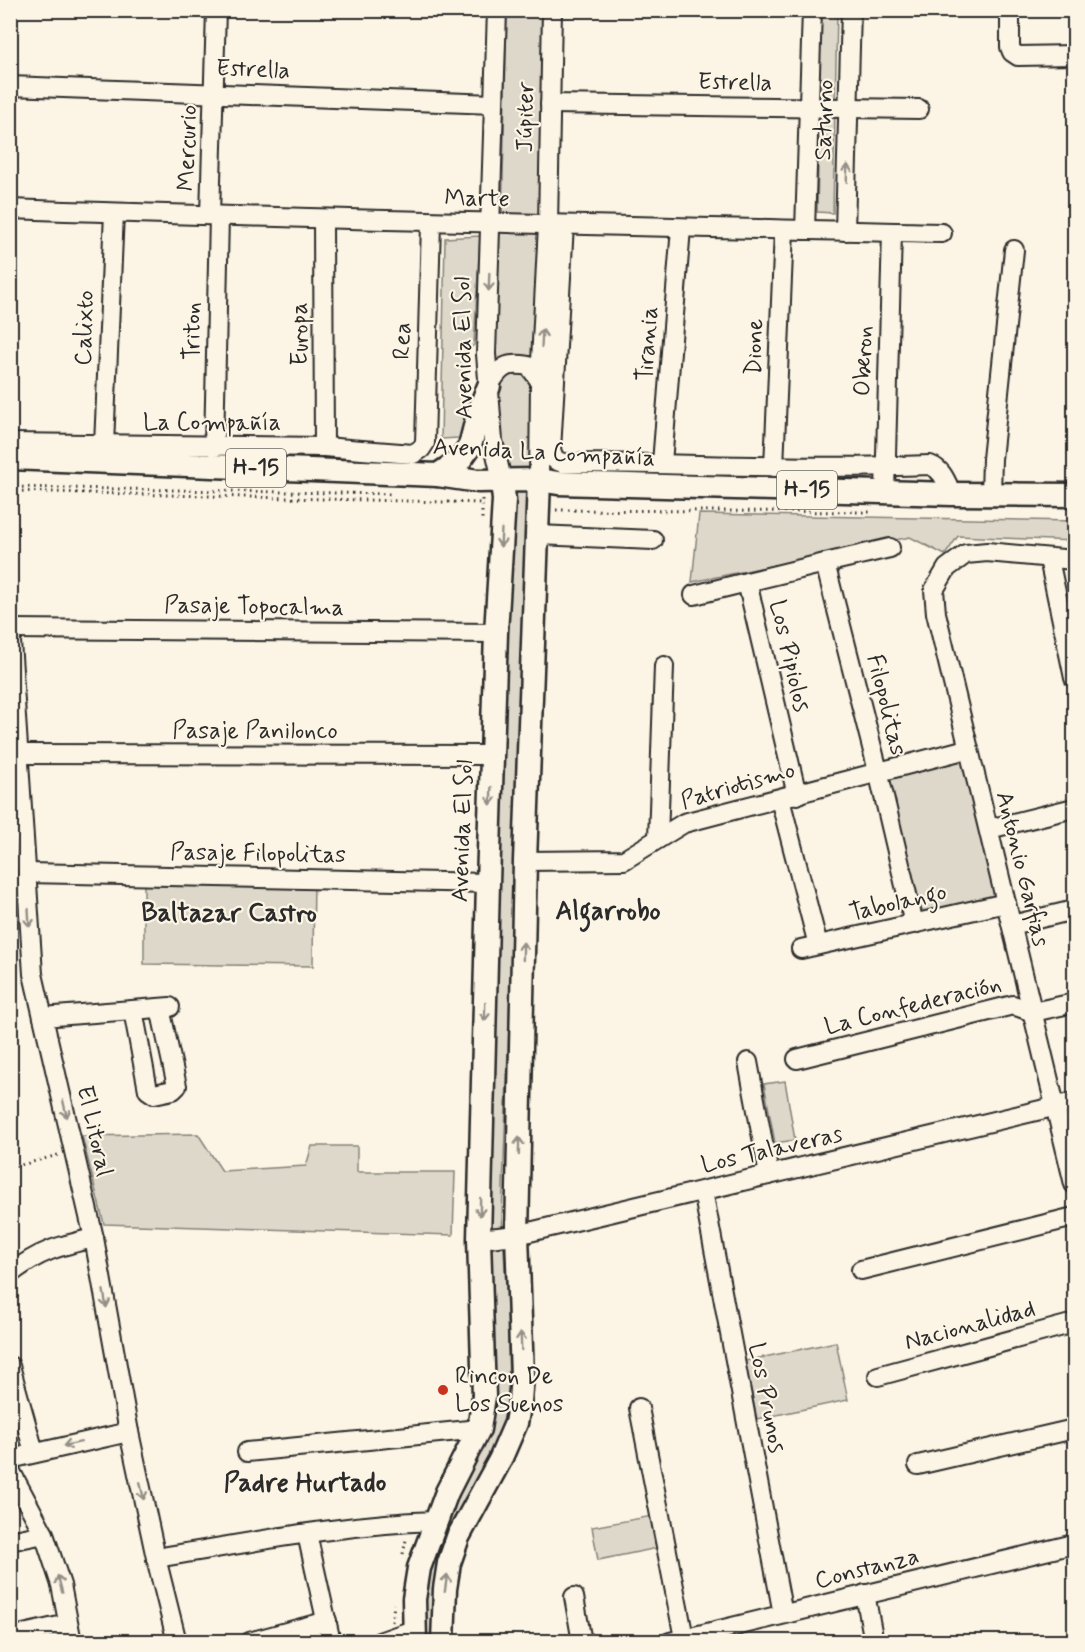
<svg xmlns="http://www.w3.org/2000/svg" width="1085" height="1652" font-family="Mynerve,sans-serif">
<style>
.green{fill:#ded8ca;stroke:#84827a;stroke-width:1.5}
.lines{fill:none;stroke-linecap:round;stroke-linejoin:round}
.minor-casing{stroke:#2b2b2b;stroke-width:22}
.major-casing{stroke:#2b2b2b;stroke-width:27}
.path{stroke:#2b2b2b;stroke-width:3;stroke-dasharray:1.5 4.5;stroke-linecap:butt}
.minor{stroke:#fcf5e5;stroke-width:18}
.major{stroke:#fcf5e5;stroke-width:22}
.oneway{stroke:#949088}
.poi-dot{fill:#c8321e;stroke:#fcf5e5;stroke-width:2}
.labels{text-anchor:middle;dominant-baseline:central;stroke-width:4.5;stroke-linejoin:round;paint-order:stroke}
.shield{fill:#fcf5e5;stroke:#6a6863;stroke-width:1.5}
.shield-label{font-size:22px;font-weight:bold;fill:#2b2b2b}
.street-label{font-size:24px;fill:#2b2b2b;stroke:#fcf5e5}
.poi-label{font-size:24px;fill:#2b2b2b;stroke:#fcf5e5;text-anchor:start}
.neighbourhood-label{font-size:26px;font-weight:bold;fill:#2b2b2b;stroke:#fcf5e5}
</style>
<rect width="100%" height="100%" fill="#fcf5e5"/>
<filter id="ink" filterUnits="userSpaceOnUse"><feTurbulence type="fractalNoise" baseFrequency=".0167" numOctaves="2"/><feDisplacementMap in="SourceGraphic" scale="12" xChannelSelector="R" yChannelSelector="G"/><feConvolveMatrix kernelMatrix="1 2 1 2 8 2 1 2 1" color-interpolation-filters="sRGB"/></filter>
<g filter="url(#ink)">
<g class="green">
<path d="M507 11H547L538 382 515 857 502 1215 507 1305 509 1388 505 1417 500 1441 474 1495 438 1641 423 1642V1584L466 1470 488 1224 512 494 491 386 493 221 502 220Z"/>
<path d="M821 11H837L833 213 817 212Z"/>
<path d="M480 236 474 345 466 352V432L459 438 441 439 445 238Z"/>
<path d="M699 514 1074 521V541L958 536 945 555 910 537 692 582Z"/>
<path d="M971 757 1006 903 914 924 880 779Z"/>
<path d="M144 872 314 874 313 966 144 964Z"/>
<path d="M785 1081 795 1140 775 1143 764 1084Z"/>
<path d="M198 1134 222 1171 306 1166 312 1146H357V1172H455L453 1235 104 1224 82 1136Z"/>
<path d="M836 1342 848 1400 757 1419 745 1361Z"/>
<path d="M10 1389 26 1448 10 1452Z"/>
<path d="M652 1516 658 1548 598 1560 592 1527Z"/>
<path d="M327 1621 331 1642H249Z"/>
</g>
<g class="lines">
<defs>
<g id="minor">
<path d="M497 10 486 354 493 441 502 480"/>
<path d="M1010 10V47L1012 52 1018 56 1074 55"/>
<path d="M10 86 494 104"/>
<path d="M550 104 919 109"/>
<path d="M10 209C321 220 632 226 942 233"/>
<path d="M210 215 216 10"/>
<path d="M323 220 324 447"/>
<path d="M564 225 551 450 555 460 563 463C685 463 808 470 930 465 943 470 946 482 952 494"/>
<path d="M805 230 812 10"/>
<path d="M845 231 851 10"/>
<path d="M489 386C500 366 507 362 529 366L540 381"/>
<path d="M10 443 324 447 413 454 421 449 425 443 431 223"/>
<path d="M104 445 114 213"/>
<path d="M214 447 219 216"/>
<path d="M662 463 681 228"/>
<path d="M774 467 784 230"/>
<path d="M539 480 540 381 548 225 552 10"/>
<path d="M885 492 892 232"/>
<path d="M991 494 992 459 1014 250"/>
<path d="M538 535 653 540"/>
<path d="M890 548 825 563 878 771 914 924"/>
<path d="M1049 559 1074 678"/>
<path d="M1074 560 987 552 966 554 947 568 934 590 936 613 1074 1184"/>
<path d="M747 582 825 563"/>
<path d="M694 595 747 582 797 795"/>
<path d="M10 626 33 974 94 1238 129 1432 156 1558 177 1642"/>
<path d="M11 629 496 633"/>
<path d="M18 754 492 755"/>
<path d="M780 799 818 945"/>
<path d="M989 829 1074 808"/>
<path d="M658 839 664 666"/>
<path d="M525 861 624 860 684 823 967 749"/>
<path d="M27 873 488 883"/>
<path d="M1012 925 1074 910"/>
<path d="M801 949 1006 903"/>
<path d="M133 1010 148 1090 154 1094 173 1090 177 1086 160 1008"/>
<path d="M43 1017 170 1007"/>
<path d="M797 1059 1013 1005 1033 1012 1074 1003"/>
<path d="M748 1062 769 1175"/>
<path d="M703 1191 783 1614"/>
<path d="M479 1239 517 1235 1074 1102"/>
<path d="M861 1270 1074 1217"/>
<path d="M10 1274C39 1251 59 1246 94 1238"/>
<path d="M10 1366 34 1452"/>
<path d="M878 1376 1074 1323"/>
<path d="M639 1408 684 1638"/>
<path d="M247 1452 479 1429"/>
<path d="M10 1459 129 1432"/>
<path d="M918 1465 1074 1429"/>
<path d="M10 1470 44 1534 61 1585 72 1642"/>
<path d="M307 1534 331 1642"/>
<path d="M10 1541 44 1534"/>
<path d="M156 1558C248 1543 341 1524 435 1521"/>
<path d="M865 1594 874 1642"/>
<path d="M574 1597 582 1642"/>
<path d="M10 1637 68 1624"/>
<path d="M249 1642 327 1621"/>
<path d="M379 1642 413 1630"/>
<path d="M670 1642 1074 1544"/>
</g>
<g id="major">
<path d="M10 458 438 475 478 481 539 480 558 483 952 494 1074 495"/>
<path d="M438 475 460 460 470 446 479 411 489 386"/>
<path d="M415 1642 414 1599 419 1568 447 1492 479 1429 484 1396 479 1239 488 883 496 633 504 500 502 480"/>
<path d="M443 1642 445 1589 449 1563 458 1537 500 1460 516 1423 520 1401 522 1376 517 1235 525 861 539 480"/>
</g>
</defs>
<use href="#minor" class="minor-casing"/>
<use href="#major" class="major-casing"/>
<g class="path">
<path d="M10 487 392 494"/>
<path d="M10 491 484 503"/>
<path d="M482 499V523"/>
<path d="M556 510 873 512"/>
<path d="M10 1168 58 1155"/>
<path d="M403 1554 406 1540"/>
<path d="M392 1622 394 1604"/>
</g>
<use href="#minor" class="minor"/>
<use href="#major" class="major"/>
</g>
<defs><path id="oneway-shaft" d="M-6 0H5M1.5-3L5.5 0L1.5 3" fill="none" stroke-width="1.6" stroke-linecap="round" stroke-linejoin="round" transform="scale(1.5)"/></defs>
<g class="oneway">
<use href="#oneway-shaft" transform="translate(847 173) rotate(-88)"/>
<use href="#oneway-shaft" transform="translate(489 282) rotate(92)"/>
<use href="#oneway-shaft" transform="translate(542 338) rotate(-87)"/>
<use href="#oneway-shaft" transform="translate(501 538) rotate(93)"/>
<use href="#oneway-shaft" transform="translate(491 796) rotate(92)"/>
<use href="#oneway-shaft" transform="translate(29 918) rotate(87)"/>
<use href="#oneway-shaft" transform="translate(523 951) rotate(-89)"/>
<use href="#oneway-shaft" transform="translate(485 1012) rotate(91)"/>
<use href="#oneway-shaft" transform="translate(65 1109) rotate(77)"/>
<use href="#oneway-shaft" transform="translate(519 1146) rotate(-89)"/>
<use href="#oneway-shaft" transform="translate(480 1207) rotate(91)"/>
<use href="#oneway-shaft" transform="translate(105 1299) rotate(80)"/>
<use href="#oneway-shaft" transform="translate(521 1341) rotate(-92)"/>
<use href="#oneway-shaft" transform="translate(72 1444) rotate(168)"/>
<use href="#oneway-shaft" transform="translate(142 1491) rotate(78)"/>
<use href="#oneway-shaft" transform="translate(446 1583) rotate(-82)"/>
<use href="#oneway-shaft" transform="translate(60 1584) rotate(-105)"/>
</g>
</g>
<circle class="poi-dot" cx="443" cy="1390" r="6"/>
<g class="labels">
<g class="shield">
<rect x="226" y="449" width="60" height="38" rx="4.5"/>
<rect x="777" y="471" width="60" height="38" rx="4.5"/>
</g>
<g class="shield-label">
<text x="256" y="468">H-15</text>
<text x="807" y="490">H-15</text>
</g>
<g class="street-label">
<text transform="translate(253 70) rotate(2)">Estrella</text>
<text transform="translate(735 83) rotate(1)">Estrella</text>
<text transform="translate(526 117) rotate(-89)">Júpiter</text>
<text transform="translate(825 120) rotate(-88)">Saturno</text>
<text transform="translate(188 148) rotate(-88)">Mercurio</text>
<text transform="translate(477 199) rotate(1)">Marte</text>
<text transform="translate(85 328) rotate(-88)">Calixto</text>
<text transform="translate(193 331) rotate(-89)">Triton</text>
<text transform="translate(300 334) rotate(-90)">Europa</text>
<text transform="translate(403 341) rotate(-88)">Rea</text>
<text transform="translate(648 344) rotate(-86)">Tirania</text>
<text transform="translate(755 347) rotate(-88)">Dione</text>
<text transform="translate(464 348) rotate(-91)">Avenida El Sol</text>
<text transform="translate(864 361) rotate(-88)">Oberon</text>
<text x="212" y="423">La Compañía</text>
<text transform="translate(544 453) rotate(3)">Avenida La Compañía</text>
<text transform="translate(254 607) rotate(1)">Pasaje Topocalma</text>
<text transform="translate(789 656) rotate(77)">Los Pipiolos</text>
<text transform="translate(886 705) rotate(76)">Filopolitas</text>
<text x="255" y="731">Pasaje Panilonco</text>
<text transform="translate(738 786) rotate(-16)">Patriotismo</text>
<text transform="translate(463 831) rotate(-88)">Avenida El Sol</text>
<text transform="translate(258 854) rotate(1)">Pasaje Filopolitas</text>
<text transform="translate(1022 869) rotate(76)">Antonio Garfias</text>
<text transform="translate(898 903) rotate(-13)">Tabolango</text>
<text transform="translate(913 1006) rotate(-14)">La Confederación</text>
<text transform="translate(94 1131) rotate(77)">El Litoral</text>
<text transform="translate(772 1150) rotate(-13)">Los Talaveras</text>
<text transform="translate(970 1326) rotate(-15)">Nacionalidad</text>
<text transform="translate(766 1398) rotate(79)">Los Prunos</text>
<text transform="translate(867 1569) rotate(-14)">Constanza</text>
</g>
<g class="poi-label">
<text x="455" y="1376">Rincon De<tspan x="455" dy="28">Los Suenos</tspan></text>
</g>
<g class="neighbourhood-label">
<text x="608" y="912">Algarrobo</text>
<text x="229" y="914">Baltazar Castro</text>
<text x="305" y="1484">Padre Hurtado</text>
</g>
</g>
<rect width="1085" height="1652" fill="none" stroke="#fcf5e5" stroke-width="36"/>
<rect x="18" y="18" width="1049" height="1616" fill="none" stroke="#2b2b2b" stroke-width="2" filter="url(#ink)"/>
</svg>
